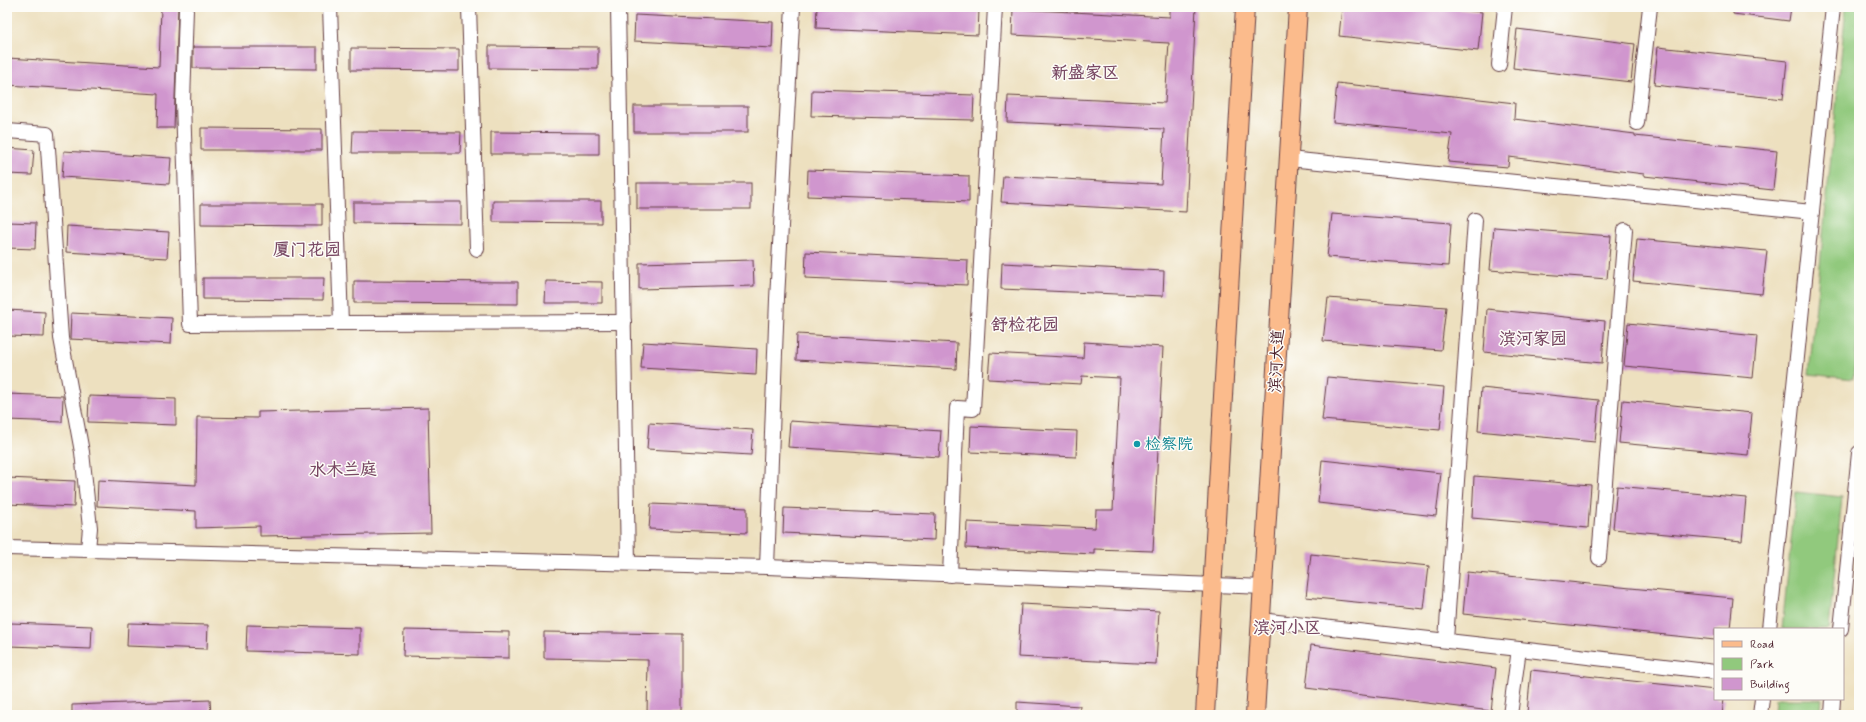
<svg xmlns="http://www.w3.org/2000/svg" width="1866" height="722" font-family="Mynerve,'LXGW WenKai TC',sans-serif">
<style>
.green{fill:#91c97d;stroke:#6e7454}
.building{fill:#d096ce}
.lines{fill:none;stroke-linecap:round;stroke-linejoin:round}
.minor-casing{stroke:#623c41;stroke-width:16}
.major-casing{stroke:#623c41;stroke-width:20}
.minor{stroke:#fff;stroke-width:14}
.major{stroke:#fbbb8c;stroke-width:18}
.culture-dot{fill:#0f9aa8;stroke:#fdfcf7;stroke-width:1.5}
.labels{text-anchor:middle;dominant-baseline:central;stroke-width:3;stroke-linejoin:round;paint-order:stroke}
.street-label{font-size:16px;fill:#4a1f2b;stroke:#fdfcf7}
.culture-label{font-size:16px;fill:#0d838f;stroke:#fdfcf7;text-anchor:start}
.neighbourhood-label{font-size:17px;font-weight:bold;fill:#794964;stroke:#fdfcf7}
</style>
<rect width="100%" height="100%" fill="#fdfcf7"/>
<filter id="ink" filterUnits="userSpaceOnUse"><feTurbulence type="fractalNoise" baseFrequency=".025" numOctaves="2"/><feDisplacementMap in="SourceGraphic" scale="8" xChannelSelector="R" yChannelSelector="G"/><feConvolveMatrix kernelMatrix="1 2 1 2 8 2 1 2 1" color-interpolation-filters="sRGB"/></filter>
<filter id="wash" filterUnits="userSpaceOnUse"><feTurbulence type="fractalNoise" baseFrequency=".012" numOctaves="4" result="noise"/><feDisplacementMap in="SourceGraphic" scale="16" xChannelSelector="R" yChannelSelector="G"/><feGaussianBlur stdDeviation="0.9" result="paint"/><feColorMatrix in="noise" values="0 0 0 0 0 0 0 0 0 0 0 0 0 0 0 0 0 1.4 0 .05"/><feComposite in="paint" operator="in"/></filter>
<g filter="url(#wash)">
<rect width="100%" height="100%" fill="#ede0bf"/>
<g class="green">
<path d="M1846 7H1859V328L1853 379 1809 374Z"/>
<path d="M1796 492 1842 497 1829 629H1782Z"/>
<path d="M1775 699H1822L1820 715H1774Z"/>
</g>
<g id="blocks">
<g class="building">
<path d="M161 7H178L174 128H157L158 94 7 85V58L159 67Z"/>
<path d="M817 7H925L979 9 978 35 816 28Z"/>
<path d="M1170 7H1196L1186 212 1001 202 1003 176 1161 184 1164 129 1007 122 1008 96 1165 103 1169 43 1012 35 1013 9 1170 17Z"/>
<path d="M1342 7H1436L1482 12 1478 51 1339 36Z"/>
<path d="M1733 7H1791L1789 21 1733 14Z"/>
<path d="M635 15 773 22 772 48 634 41Z"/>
<path d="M1517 29 1635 44 1631 82 1513 68Z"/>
<path d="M489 46 598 47V69L489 68Z"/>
<path d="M193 47H317V69L193 68Z"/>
<path d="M1658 47 1787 61 1783 99 1654 85Z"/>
<path d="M351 48 459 49V71L351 70Z"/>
<path d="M1337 83 1515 103 1514 119 1635 134V136L1777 151 1773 190 1644 176V174L1509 157 1508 167 1448 162 1452 134 1333 122Z"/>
<path d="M812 90 974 95 973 120 811 116Z"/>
<rect x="634" y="106" width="114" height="26"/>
<path d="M201 128 322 129V150H201Z"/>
<path d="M353 131 461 132 460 153H352Z"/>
<path d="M491 132 599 133V154H491Z"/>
<path d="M7 148 34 150 32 175 7 174Z"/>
<path d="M64 151 171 158 169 184 62 177Z"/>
<path d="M808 170 969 176V202L807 196Z"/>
<rect x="637" y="183" width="114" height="26"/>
<path d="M493 201H601V223L493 222Z"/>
<path d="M353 202H461V224L353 223Z"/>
<path d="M201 204H322V226L201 225Z"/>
<path d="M1332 214 1451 223 1448 266 1327 257Z"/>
<path d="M7 222 36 223 35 249 7 248Z"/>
<path d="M67 226 169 232 167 258 66 252Z"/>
<path d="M1494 227 1611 236 1607 279 1490 270Z"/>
<path d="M1637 239 1767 251 1762 294 1633 281Z"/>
<path d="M806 252 968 260 967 285 805 278Z"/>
<path d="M753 260 754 286 639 289V263Z"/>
<path d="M1002 263 1164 271 1163 296 1001 289Z"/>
<path d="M203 278H324L323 300 203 299Z"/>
<path d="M354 281 518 282V304L354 303Z"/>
<path d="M546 281 602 282V303H545Z"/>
<path d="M1328 298 1446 307 1441 350 1323 341Z"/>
<path d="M1487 309 1605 321 1602 363 1484 352Z"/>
<path d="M7 310 45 312 44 337 7 336Z"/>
<path d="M71 313 172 318 171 344 70 339Z"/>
<path d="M1628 323 1757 336 1753 378 1624 366Z"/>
<path d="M797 334 957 343 956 369 796 360Z"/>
<path d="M643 342 757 349 756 375 641 368Z"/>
<path d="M1084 342 1163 347 1153 551 1094 549V554L966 548 967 522 1095 528 1096 510H1113L1120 378 1082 376 1081 384 988 379 990 353 1083 358Z"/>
<path d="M1327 377 1444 387 1440 430 1322 420Z"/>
<path d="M1481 388 1599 400 1595 442 1478 431Z"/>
<path d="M7 394 63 396 62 422 7 420Z"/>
<path d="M89 396 176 399V425L88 422Z"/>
<path d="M1623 400 1752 413 1748 455 1619 443Z"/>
<path d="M428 408 431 533 260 536V526L196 528V511L97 506 98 480 196 485 197 417 258 418V412Z"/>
<path d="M790 421 941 431 939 457 788 447Z"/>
<path d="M649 423 753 430 751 455 647 449Z"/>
<path d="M971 426 1077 431 1076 457 970 452Z"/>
<path d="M1322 460 1441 473 1436 516 1318 503Z"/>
<path d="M1474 476 1591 485 1588 528 1472 518Z"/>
<path d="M7 478 75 481 74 507 7 504Z"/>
<path d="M1617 486 1746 498 1742 541 1613 529Z"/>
<path d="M651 504 747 508V533L649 529Z"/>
<path d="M784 508 935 514 934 540 783 533Z"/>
<path d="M1311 554 1429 566 1424 609 1306 597Z"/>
<path d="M1467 572 1733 598 1730 629H1715V640L1463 614Z"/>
<path d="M1021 604 1159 611 1156 664 1018 657Z"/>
<path d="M10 623 92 626 91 649 9 646Z"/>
<path d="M128 623 208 625 207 649 127 646Z"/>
<path d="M247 625 360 628V654L246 651Z"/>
<path d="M404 630 509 632V658L403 656Z"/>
<path d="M544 632 682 634V715H647L648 660 544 658Z"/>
<path d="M1311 645 1496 668 1491 711 1306 688Z"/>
<path d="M1531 670 1715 690V699H1724L1722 715H1545L1527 713Z"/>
<path d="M210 700 211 715H72V705Z"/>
<path d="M1017 702 1080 706 1079 715H1017Z"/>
</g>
</g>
</g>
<g filter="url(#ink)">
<use href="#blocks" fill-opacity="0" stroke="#623c41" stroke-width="1"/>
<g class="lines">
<defs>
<g id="minor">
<path d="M469 7 477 249"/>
<path d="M618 7 628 563"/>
<path d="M186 9 183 102 190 324 341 323 330 7"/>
<path d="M1499 65 1505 7"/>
<path d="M1637 123 1650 7"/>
<path d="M7 131 47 134 61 338 82 452 90 528 88 549"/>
<path d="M1289 159 1812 212"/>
<path d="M341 323 624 322"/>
<path d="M7 548 767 567 1264 587"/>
<path d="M1599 558 1625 230"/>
<path d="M767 567 777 299 793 7"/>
<path d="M950 575 957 408 973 409 995 7"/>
<path d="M1260 620 1519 649 1510 715"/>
<path d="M1769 629 1833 7"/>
<path d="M1841 629 1859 453"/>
<path d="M1446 640 1475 220"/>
<path d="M1519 649 1715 672"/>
<path d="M1760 715 1762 699"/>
<path d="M1832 715 1833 699"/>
</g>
<g id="major">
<path d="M1205 715 1245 7"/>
<path d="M1255 715 1298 7"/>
</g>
</defs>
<use href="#minor" class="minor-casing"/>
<use href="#major" class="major-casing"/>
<use href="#minor" class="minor"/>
<use href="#major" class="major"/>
</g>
</g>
<circle class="culture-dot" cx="1137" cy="444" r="4"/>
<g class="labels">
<g class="street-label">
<text transform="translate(1277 361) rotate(-87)">滨河大道</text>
</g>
<g class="culture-label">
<text x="1145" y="444">检察院</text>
</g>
<g class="neighbourhood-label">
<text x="1085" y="73">新盛家区</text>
<text x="307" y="250">厦门花园</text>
<text x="1025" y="325">舒检花园</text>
<text x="1533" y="339">滨河家园</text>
<text x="343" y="470">水木兰庭</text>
<text x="1287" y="628">滨河小区</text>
</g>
</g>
<rect width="1866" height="722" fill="none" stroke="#fdfcf7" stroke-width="24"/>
<rect x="1714" y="628" width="130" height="72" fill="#fdfcf7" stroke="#b5a4a5"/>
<rect x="1722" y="641" width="20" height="6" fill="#fbbb8c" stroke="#b5a4a5"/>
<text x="1750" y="648" font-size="12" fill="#4a1f2b">Road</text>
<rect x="1722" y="658" width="20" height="12" fill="#91c97d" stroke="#b5a4a5"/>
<text x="1750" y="668" font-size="12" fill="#4a1f2b">Park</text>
<rect x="1722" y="678" width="20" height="12" fill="#d096ce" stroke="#b5a4a5"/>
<text x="1750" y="688" font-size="12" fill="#4a1f2b">Building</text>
</svg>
